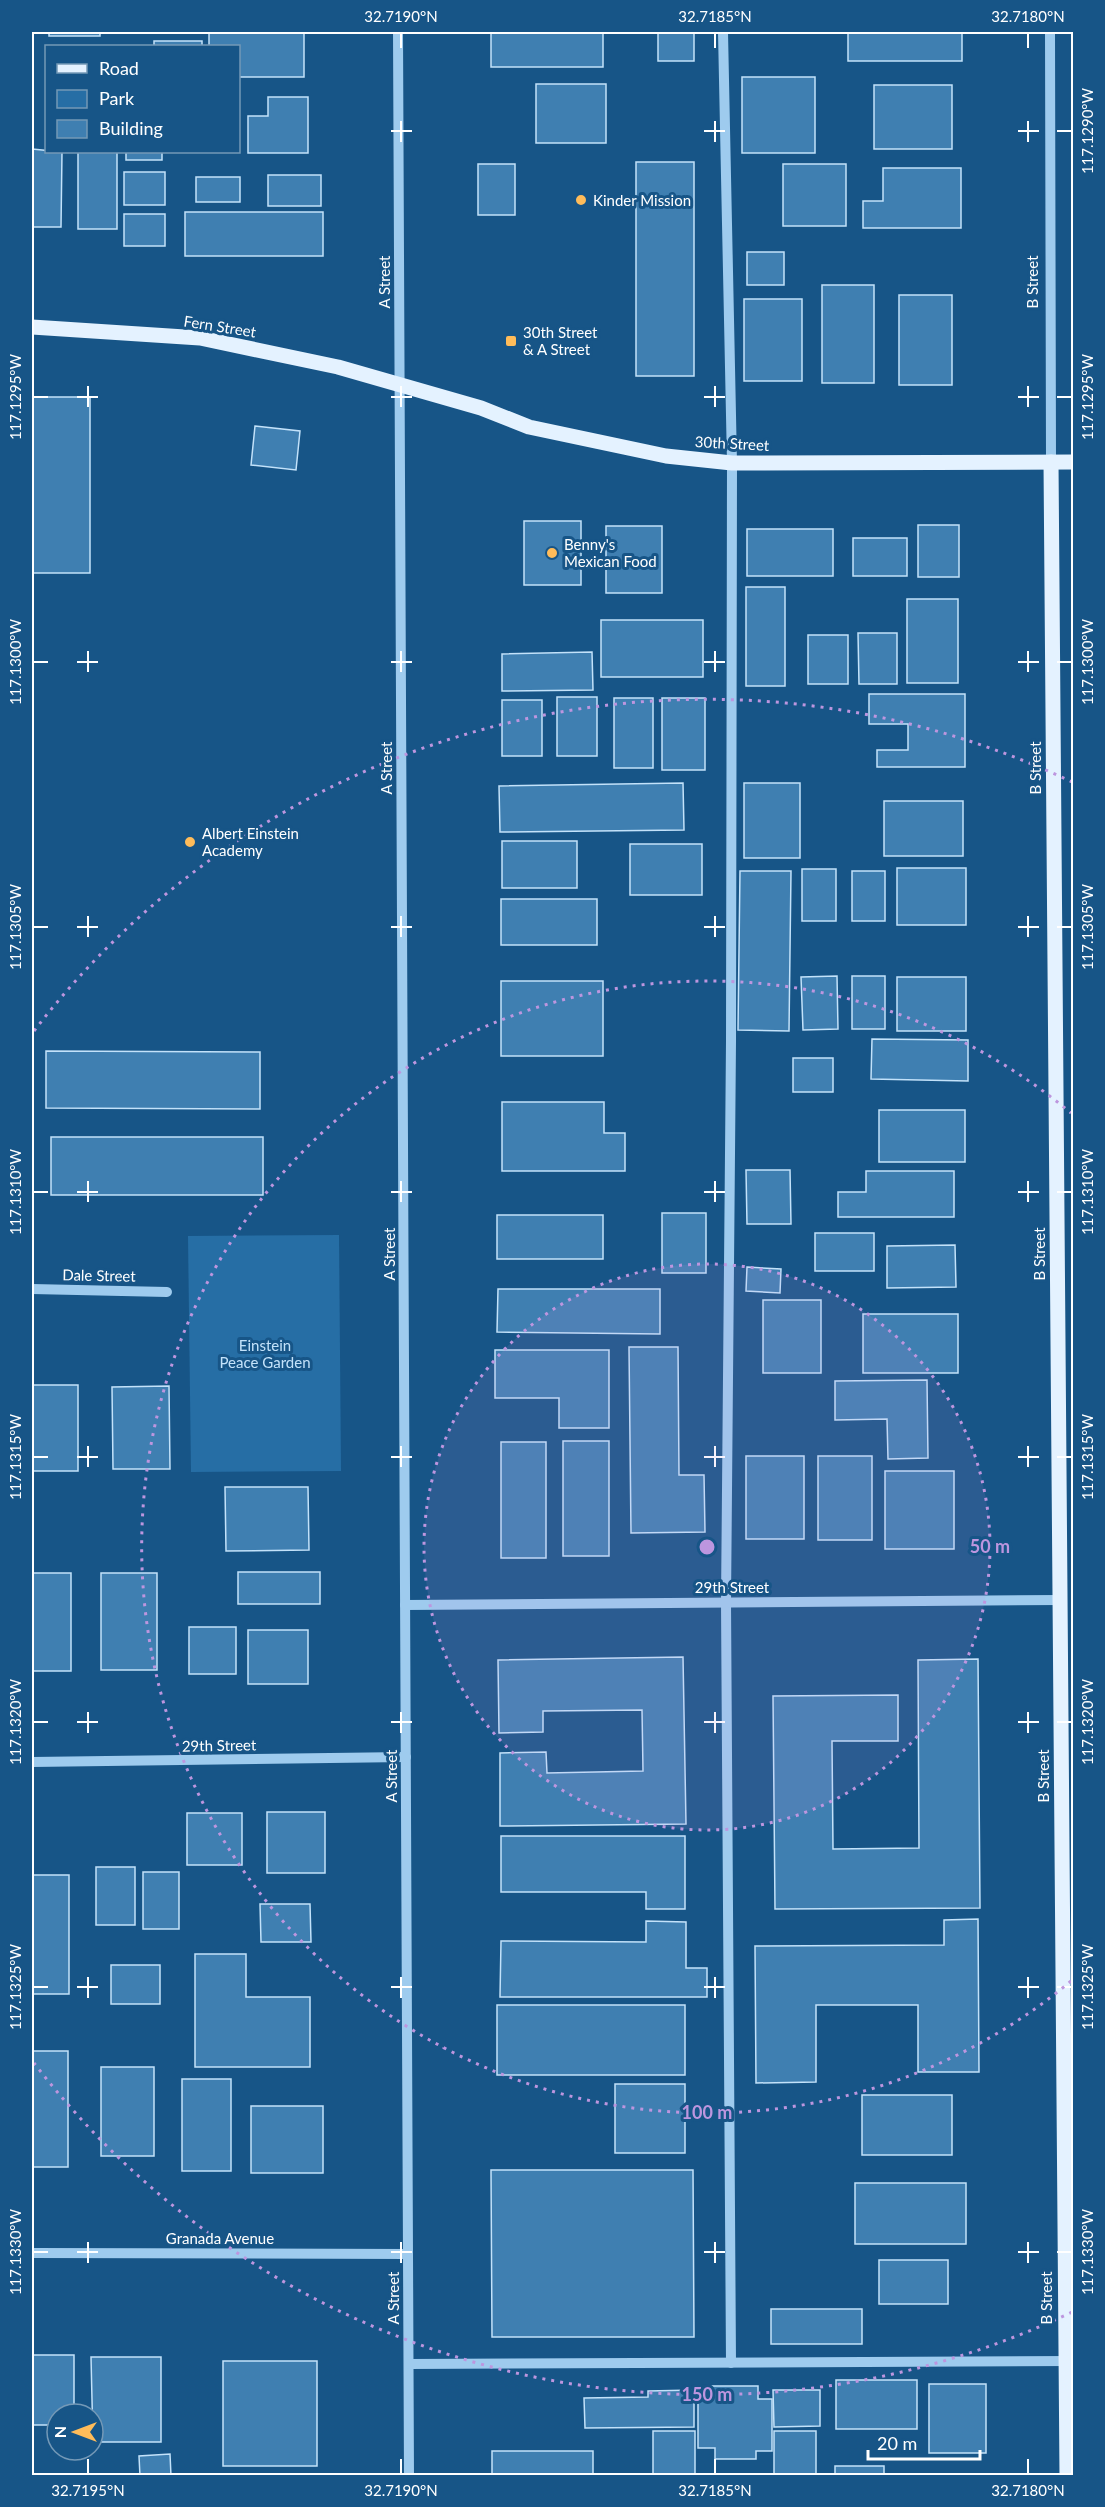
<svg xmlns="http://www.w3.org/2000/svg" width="1105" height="2507" font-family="Lato,sans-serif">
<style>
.green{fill:#266ea5}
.building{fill:#3f7fb1;stroke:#c3e2fa;stroke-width:1.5}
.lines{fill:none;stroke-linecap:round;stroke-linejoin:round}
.minor{stroke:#9ecbee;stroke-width:10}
.major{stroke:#e4f2ff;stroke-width:15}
.ticks{fill:none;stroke:#fff;stroke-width:2}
.ring{fill:none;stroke:#bd96df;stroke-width:3;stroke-dasharray:3 6}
.poi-dot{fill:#ffbc5a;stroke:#175587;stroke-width:2}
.labels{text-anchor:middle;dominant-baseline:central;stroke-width:6;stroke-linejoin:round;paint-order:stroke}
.poi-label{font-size:15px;fill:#fff;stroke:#175587;text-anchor:start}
.street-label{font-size:15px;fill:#fff;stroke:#175587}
.park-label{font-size:15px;fill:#c3e2fa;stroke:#175587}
.centre{fill:#bd96df;stroke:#175587;stroke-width:3}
.ring-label{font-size:18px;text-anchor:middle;font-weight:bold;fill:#bd96df;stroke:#175587;stroke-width:6;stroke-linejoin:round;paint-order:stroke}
.neatline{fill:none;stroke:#fff;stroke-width:2}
.ticks-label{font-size:15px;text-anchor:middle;fill:#fff}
</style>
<rect width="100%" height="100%" fill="#175587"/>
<path class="green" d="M339 1235 341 1471 191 1472 188 1236Z"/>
<g class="building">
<rect x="49" y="32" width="51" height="4"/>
<path d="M209 32H304V77H238V46H209Z"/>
<rect x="491" y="32" width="112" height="35"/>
<rect x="658" y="32" width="36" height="29"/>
<rect x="848" y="32" width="114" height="29"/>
<rect x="154" y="41" width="48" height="5"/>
<rect x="742" y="77" width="73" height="76"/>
<rect x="536" y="84" width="70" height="59"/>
<rect x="874" y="85" width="78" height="64"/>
<path d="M268 97H308V153H248V116H268Z"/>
<path d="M32 149 62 152 61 227H32Z"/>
<rect x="78" y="152" width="39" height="77"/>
<rect x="126" y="152" width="36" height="8"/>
<rect x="636" y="162" width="58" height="214"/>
<rect x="478" y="164" width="37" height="51"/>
<rect x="783" y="164" width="63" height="62"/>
<path d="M883 168H961V228H863V201H883Z"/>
<rect x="124" y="172" width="41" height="33"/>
<rect x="268" y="175" width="53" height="31"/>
<rect x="196" y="177" width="44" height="25"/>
<rect x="185" y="212" width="138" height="44"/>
<rect x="124" y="214" width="41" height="32"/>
<rect x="747" y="252" width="37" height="33"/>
<rect x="822" y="285" width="52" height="98"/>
<rect x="899" y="295" width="53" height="90"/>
<rect x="744" y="299" width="58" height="82"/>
<rect x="32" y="397" width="58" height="176"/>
<path d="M255 426 300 431 296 470 251 465Z"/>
<rect x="524" y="521" width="57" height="64"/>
<rect x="918" y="525" width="41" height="52"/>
<rect x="606" y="526" width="56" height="67"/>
<rect x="747" y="529" width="86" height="47"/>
<rect x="853" y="538" width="54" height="38"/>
<rect x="746" y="587" width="39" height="99"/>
<rect x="907" y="599" width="51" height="84"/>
<rect x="601" y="620" width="102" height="57"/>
<path d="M858 633H897V684H859Z"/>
<rect x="808" y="635" width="40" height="49"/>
<path d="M592 652 593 690 502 691V654Z"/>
<path d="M869 694H965V767H877V750H908V724H869Z"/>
<rect x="557" y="697" width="40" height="59"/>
<rect x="614" y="698" width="39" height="70"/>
<rect x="662" y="698" width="43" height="72"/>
<rect x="502" y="700" width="40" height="56"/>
<path d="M683 783 684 830 500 832 499 786Z"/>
<rect x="744" y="783" width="56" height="75"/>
<rect x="884" y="801" width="79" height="55"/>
<rect x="502" y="841" width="75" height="47"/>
<rect x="630" y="844" width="72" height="51"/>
<rect x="897" y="868" width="69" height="57"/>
<rect x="802" y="869" width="34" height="52"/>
<path d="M740 871H791L789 1031 738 1030Z"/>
<rect x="852" y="871" width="33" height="50"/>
<rect x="501" y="899" width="96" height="46"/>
<path d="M837 976 838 1029 803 1030 801 977Z"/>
<rect x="852" y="976" width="33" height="53"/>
<rect x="897" y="977" width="69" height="54"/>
<rect x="501" y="981" width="102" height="75"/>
<path d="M872 1039 968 1040V1081L871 1079Z"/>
<path d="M46 1051 260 1052V1109L46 1108Z"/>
<rect x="793" y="1058" width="40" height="34"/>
<path d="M502 1102H604V1133H625V1171H502Z"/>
<rect x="879" y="1110" width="86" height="52"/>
<rect x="51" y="1137" width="212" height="58"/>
<path d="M746 1170H790L791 1224H747Z"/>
<path d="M866 1171H954V1217H838V1192H866Z"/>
<rect x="662" y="1213" width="44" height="60"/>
<rect x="497" y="1215" width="106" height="44"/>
<rect x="815" y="1233" width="59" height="38"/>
<path d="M955 1245 956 1287 887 1288V1246Z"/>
<path d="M747 1267 781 1269 780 1293 746 1291Z"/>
<path d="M498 1289H660V1334L497 1332Z"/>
<rect x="763" y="1300" width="58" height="73"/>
<rect x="863" y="1314" width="95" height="59"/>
<path d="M629 1347H678L679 1475H704L705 1532 631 1533Z"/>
<path d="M495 1350H609V1428H559V1398H495Z"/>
<path d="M927 1380 928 1458 888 1459 887 1419 835 1420V1381Z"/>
<rect x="32" y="1385" width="46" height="86"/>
<path d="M169 1386 170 1469H113L112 1387Z"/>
<rect x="563" y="1441" width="46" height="115"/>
<rect x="501" y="1442" width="45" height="116"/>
<rect x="746" y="1456" width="58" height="83"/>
<rect x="818" y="1456" width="54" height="84"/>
<rect x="885" y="1471" width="69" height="78"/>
<path d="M225 1487H308L309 1550 226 1551Z"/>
<rect x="238" y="1572" width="82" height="32"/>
<rect x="32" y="1573" width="39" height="98"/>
<rect x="101" y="1573" width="56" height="97"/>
<rect x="189" y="1627" width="47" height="47"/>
<rect x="248" y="1630" width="60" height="54"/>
<path d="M683 1657 686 1824 500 1826V1753L546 1752 547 1773 643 1771 642 1710 543 1711V1732L499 1733 498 1660Z"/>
<path d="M978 1659 980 1908 775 1909 773 1696 898 1695V1741H832L833 1849 919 1848 918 1660Z"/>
<rect x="267" y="1812" width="58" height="61"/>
<rect x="187" y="1813" width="55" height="52"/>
<path d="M501 1836H685V1909H646V1892H501Z"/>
<rect x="96" y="1867" width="39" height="58"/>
<rect x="143" y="1872" width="36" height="57"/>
<rect x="32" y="1875" width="37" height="119"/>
<path d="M260 1904H310L311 1942H261Z"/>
<path d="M978 1919 979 2072H918V2005H816V2082L756 2083 755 1946 944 1945V1920Z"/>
<path d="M646 1921 686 1922V1968H707V1997H500L501 1941 646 1942Z"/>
<path d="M195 1954H246V1997H310V2067H195Z"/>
<rect x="111" y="1965" width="49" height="39"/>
<rect x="497" y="2005" width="188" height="70"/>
<rect x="32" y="2051" width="36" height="116"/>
<rect x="101" y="2067" width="53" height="89"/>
<rect x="182" y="2079" width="49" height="92"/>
<rect x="615" y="2084" width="70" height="69"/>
<rect x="862" y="2095" width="90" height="60"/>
<rect x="251" y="2106" width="72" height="67"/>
<path d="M491 2170H693L694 2337H492Z"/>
<rect x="855" y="2183" width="111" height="61"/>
<rect x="879" y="2260" width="69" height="44"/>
<rect x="771" y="2309" width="91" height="35"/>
<path d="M32 2355H74V2414H57V2425H32Z"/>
<path d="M91 2357H161V2442H93Z"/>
<rect x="223" y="2361" width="94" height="105"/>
<rect x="836" y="2380" width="81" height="49"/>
<rect x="929" y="2384" width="57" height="69"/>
<path d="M711 2386H758V2399H772V2451H756V2459H715V2448H698V2399H712Z"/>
<path d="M694 2390V2427L585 2428 584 2398 648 2397V2391Z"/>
<path d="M773 2390H820V2426L774 2427Z"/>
<rect x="653" y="2431" width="42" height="45"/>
<rect x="774" y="2431" width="42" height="45"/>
<rect x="492" y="2451" width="101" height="25"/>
<path d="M170 2454 171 2476H140L139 2456Z"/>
<rect x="835" y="2466" width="49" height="10"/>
</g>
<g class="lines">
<g class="minor">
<path d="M398 32 409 2476"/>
<path d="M723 32 732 463 731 1041 726 1602 731 2363"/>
<path d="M1050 32 1051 462"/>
<path d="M32 1289 167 1292"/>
<path d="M405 1605 1060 1600"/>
<path d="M32 1762 406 1757"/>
<path d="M32 2253 408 2254"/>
<path d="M409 2364 1071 2361"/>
</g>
<g class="major">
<path d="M32 327 200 338 338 367 481 408 529 427 666 456 732 463 1074 462"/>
<path d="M1051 462 1067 2476"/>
</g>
</g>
<path class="ticks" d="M401 33V48M715 33V48M1028 33V48M401 121V142M715 121V142M1028 121V142M391 131H412M704 131H725M1018 131H1039M1057 131H1072M88 386V407M401 386V407M715 386V407M1028 386V407M33 397H48M77 397H98M391 397H412M704 397H725M1018 397H1039M1057 397H1072M88 651V672M401 651V672M715 651V672M1028 651V672M33 662H48M77 662H98M391 662H412M704 662H725M1018 662H1039M1057 662H1072M88 916V937M401 916V937M715 916V937M1028 916V937M33 927H48M77 927H98M391 927H412M704 927H725M1018 927H1039M1057 927H1072M88 1181V1202M401 1181V1202M715 1181V1202M1028 1181V1202M33 1192H48M77 1192H98M391 1192H412M704 1192H725M1018 1192H1039M1057 1192H1072M88 1446V1467M401 1446V1467M715 1446V1467M1028 1446V1467M33 1457H48M77 1457H98M391 1457H412M704 1457H725M1018 1457H1039M1057 1457H1072M88 1712V1733M401 1712V1733M715 1712V1733M1028 1712V1733M33 1722H48M77 1722H98M391 1722H412M704 1722H725M1018 1722H1039M1057 1722H1072M88 1977V1998M401 1977V1998M715 1977V1998M1028 1977V1998M33 1987H48M77 1987H98M391 1987H412M704 1987H725M1018 1987H1039M1057 1987H1072M88 2242V2263M401 2242V2263M715 2242V2263M1028 2242V2263M33 2252H48M77 2252H98M391 2252H412M704 2252H725M1018 2252H1039M1057 2252H1072M88 2459V2474M401 2459V2474M715 2459V2474M1028 2459V2474"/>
<circle cx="707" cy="1547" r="283" fill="#bd96df" fill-opacity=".12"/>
<g class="ring">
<circle cx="707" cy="1547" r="283"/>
<path d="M1071 1981A566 566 0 1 1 1071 1113"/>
<path d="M1072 2312A848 848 0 0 1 34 2063M34 1031A848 848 0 0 1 1072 782"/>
</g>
<g class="poi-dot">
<circle cx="581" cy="200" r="6"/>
<rect x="505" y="335" width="12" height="12" rx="3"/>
<circle cx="552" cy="553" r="6"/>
<circle cx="190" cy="842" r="6"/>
</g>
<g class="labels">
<g class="poi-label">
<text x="593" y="200">Kinder Mission</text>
<text x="523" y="332">30th Street<tspan x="523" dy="17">&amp; A Street</tspan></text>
<text x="564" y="544">Benny's<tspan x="564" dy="17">Mexican Food</tspan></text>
<text x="202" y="833">Albert Einstein<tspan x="202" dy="17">Academy</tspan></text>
</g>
<g class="street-label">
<text transform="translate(384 282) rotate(-90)">A Street</text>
<text transform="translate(1032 282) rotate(-90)">B Street</text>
<text transform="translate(220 326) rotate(9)">Fern Street</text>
<text transform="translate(732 443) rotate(3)">30th Street</text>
<text transform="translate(386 768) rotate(-90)">A Street</text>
<text transform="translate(1035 768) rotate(-90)">B Street</text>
<text transform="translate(389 1254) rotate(-90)">A Street</text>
<text transform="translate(1039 1254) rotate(-90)">B Street</text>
<text transform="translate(99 1275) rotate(1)">Dale Street</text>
<text x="732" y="1587">29th Street</text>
<text transform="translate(219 1745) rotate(-1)">29th Street</text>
<text transform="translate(391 1776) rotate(-90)">A Street</text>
<text transform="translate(1043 1776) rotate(-90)">B Street</text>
<text x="220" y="2238">Granada Avenue</text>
<text transform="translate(393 2298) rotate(-90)">A Street</text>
<text transform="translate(1046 2298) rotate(-90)">B Street</text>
</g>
<g class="park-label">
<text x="265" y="1345">Einstein<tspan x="265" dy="17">Peace Garden</tspan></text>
</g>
</g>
<circle cx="707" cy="1547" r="9" class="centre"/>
<g class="ring-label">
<text x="990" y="1553">50 m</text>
<text x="707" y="2119">100 m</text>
<text x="707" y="2401">150 m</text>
</g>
<rect width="1105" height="2507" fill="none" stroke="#175587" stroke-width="66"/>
<rect x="45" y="45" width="195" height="108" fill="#175587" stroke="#7499b7" stroke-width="1.5"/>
<rect x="57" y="64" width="30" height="9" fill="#e4f2ff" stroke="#7499b7" stroke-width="1.5"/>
<text x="99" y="75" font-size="18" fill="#ffffff">Road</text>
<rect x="57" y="90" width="30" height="18" fill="#266ea5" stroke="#7499b7" stroke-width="1.5"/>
<text x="99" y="105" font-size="18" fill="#ffffff">Park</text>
<rect x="57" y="120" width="30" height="18" fill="#3f7fb1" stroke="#7499b7" stroke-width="1.5"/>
<text x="99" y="135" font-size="18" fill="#ffffff">Building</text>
<g transform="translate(75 2432) rotate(270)"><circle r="28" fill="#175587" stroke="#7499b7" stroke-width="1.5"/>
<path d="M0-4.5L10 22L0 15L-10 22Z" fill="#ffbc5a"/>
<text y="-9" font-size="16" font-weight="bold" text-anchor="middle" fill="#ffffff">N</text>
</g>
<path d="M868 2450v9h112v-9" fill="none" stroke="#ffffff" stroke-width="3"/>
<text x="877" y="2450" font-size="18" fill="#ffffff" stroke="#175587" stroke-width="4.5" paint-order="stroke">20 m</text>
<rect x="33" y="33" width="1039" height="2441" class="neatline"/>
<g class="ticks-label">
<text x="401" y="22">32.7190°N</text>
<text x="715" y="22">32.7185°N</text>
<text x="1028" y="22">32.7180°N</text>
<text transform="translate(1088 131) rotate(-90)" y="5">117.1290°W</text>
<text transform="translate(1088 397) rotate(-90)" y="5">117.1295°W</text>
<text transform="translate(16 397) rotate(-90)" y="5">117.1295°W</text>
<text transform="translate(1088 662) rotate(-90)" y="5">117.1300°W</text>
<text transform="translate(16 662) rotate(-90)" y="5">117.1300°W</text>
<text transform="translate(1088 927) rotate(-90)" y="5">117.1305°W</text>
<text transform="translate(16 927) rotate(-90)" y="5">117.1305°W</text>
<text transform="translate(1088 1192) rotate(-90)" y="5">117.1310°W</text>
<text transform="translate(16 1192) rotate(-90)" y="5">117.1310°W</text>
<text transform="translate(1088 1457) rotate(-90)" y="5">117.1315°W</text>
<text transform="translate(16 1457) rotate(-90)" y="5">117.1315°W</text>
<text transform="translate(16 1722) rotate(-90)" y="5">117.1320°W</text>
<text transform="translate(1088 1722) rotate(-90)" y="5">117.1320°W</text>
<text transform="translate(1088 1987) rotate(-90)" y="5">117.1325°W</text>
<text transform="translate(16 1987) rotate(-90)" y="5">117.1325°W</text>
<text transform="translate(16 2252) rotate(-90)" y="5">117.1330°W</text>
<text transform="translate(1088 2252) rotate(-90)" y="5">117.1330°W</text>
<text x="88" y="2496">32.7195°N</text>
<text x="401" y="2496">32.7190°N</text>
<text x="715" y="2496">32.7185°N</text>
<text x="1028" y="2496">32.7180°N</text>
</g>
</svg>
